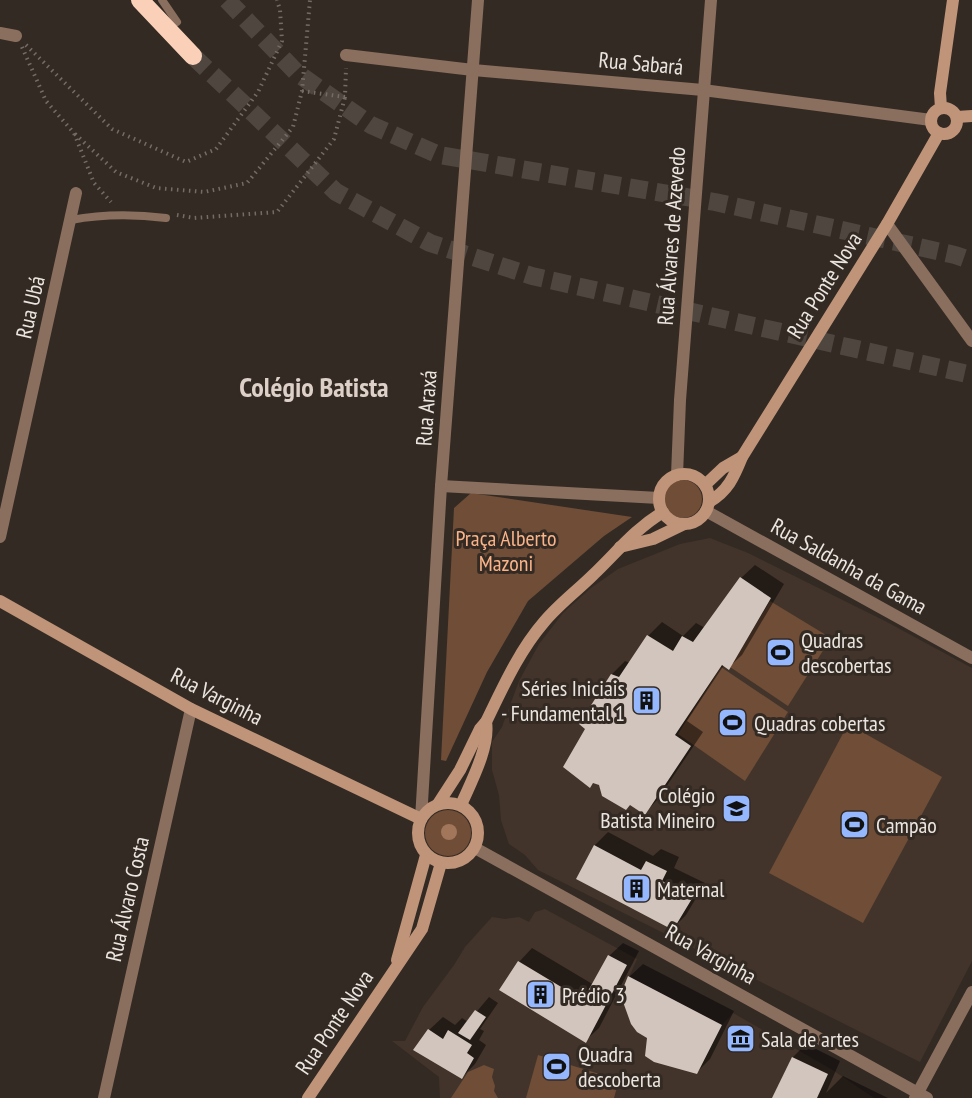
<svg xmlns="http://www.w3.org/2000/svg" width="972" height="1098" font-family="'PT Sans Narrow',sans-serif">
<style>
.built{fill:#42342a}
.green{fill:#6f4d37}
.shadow{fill:#0007}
.building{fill:#d2c5bd}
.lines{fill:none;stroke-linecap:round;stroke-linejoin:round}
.highway-tunnel{stroke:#4f4640;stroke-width:18;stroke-dasharray:18 9;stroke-linecap:butt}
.path{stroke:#746c66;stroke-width:4;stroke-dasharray:1.5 4.5;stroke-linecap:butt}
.lane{stroke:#8a6f5e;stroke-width:8}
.street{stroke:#8a6f5e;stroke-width:12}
.secondary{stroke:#bf9479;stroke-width:12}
.highway{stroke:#fad1b8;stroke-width:18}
.tree{fill:#a1765b}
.labels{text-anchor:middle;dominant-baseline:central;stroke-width:6;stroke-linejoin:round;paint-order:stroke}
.street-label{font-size:22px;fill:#ebe5e0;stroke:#342a24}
.park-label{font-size:22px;fill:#fab488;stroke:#342a24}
.poi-label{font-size:22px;fill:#ebe5e0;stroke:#342a24;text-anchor:start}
.district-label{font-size:28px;font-weight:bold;fill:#ddd0c8;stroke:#342a24}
</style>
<rect width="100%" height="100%" fill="#342a24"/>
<g class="built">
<path d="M710 538 748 553 885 621 972 668V961L920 1062 538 870 525 855 509 844 501 820 499 795 492 770V742L502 727 519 681 539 644 563 613 591 588 618 569 680 544Z"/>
<path d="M545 909 637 959 629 977 722 1025 733 1013 831 1069 874 1098H440L439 1077 392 1041H405L423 1007 454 965 465 947 492 917 505 919 519 917 529 922 535 912Z"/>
</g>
<g class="green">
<circle cx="683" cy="499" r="19"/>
<path d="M471 493 632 517 604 536 528 601 487 672 446 761 441 760 454 508Z"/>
<path d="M770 601 831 638 788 706 730 667Z"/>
<path d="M721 667 788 712 745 781 678 734Z"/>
<path d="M848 724 942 777 863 923 769 873Z"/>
<circle cx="448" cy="833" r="23"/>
<path d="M538 1055 619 1080 614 1098H526Z"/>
<path d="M484 1065 494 1069 492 1077 495 1086 494 1091 498 1098H451L468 1072Z"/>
</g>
<g class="shadow">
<path d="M755 565 784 584 742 655 728 668 724 665 687 721 703 732 658 799 645 813 594 782 587 729 612 674 625 661 630 663 648 636 662 622 683 636 696 623 705 628 741 578Z"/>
<path d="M608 832 653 856 661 849 679 857 674 868 705 883 686 915 673 928 578 878 595 845Z"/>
<path d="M623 943 639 951 599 1028 585 1041 519 962 532 948 594 985 609 956Z"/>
<path d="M643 964 734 1011 710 1059 697 1072 649 1037 629 977Z"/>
<path d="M489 997 498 1003 480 1029 484 1031 479 1040 486 1045 475 1064 462 1077 429 1030 443 1017 455 1025 462 1018 468 1022Z"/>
<path d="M806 1044 840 1061 826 1093 843 1076 888 1098H773L793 1057Z"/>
</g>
<g class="building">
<path d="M740 577 771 598 729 670 722 665 675 735 691 746 645 815 630 805 626 810 602 796 599 785 593 783 590 788 563 767 585 729 579 724 611 674 619 677 647 635 673 651 682 636 693 642Z"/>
<path d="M594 845 641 870 646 861 667 871 662 881 693 897 673 930 576 879Z"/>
<path d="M608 955 627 965 586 1043 499 990 518 961 583 1000Z"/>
<path d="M628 976 722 1025 697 1074 654 1062 645 1056 647 1038 637 1032 631 1024 622 999V991Z"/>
<path d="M475 1010 486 1017 470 1040 458 1033Z"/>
<path d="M428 1029 443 1039 448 1030 472 1045 467 1053 474 1058 462 1079 413 1050Z"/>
<path d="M792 1057 828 1074 817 1098H772Z"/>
</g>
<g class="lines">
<g class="highway-tunnel">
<path d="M227 0 297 73 371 125 439 155 715 202 955 255 972 261"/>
<path d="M193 56 336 192 430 243 532 276 972 375"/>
</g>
<g class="path">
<path d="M26 45 112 129 186 162 216 149 258 92 282 41 280 10 277 0"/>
<path d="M22 47 46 101 74 133 94 183 111 202"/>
<path d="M302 91 345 97 346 68"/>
<path d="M75 134 116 172 156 188 204 192 247 183 293 127 302 91 310 0"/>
<path d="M177 215 194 218 277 212 334 139 345 97"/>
</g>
<g class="lane">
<path d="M162 0 177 22"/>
<path d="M71 220C103 214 133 214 166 218"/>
</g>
<g class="street">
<path d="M0 33 16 36"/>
<path d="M346 55 473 70 703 90 931 120"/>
<path d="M887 224 972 341"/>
<path d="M677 475 680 400 711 0"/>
<path d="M441 486 659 498"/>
<path d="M706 511 972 658"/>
<path d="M0 537 76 193"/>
<path d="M421 819 441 486 478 0"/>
<path d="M475 848 927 1098"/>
<path d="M104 1098 191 709"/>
<path d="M915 1098 972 992"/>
</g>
<g class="secondary">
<path d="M941 108 940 93 953 0"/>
<circle cx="944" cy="121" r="13"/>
<path d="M957 117 972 116"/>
<circle cx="684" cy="499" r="25"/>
<path d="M705 485 723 468 742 457"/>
<path d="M709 502C728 491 734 477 742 457L887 224 939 133"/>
<path d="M620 547 653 539 684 524"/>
<path d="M0 601 191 709 421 819"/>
<circle cx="448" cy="833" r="30"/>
<path d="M438 804 460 770 480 729 486 722C503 687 519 651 544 622 559 604 578 590 594 574 617 552 635 529 663 512"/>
<path d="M461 805C471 782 490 747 486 722"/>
<path d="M397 960 426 855"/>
<path d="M308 1098 422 929 441 863"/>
</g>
<path class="highway" d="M140 0 193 56"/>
</g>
<circle class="tree" cx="449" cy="832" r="8"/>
<defs>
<symbol id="stadium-square" viewBox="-11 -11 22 22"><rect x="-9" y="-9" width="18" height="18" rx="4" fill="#94b7fd" stroke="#342a24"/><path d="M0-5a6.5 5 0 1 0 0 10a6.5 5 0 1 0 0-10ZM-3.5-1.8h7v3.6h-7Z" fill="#111"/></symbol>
<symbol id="building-square" viewBox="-11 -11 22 22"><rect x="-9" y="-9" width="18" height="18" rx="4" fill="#94b7fd" stroke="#342a24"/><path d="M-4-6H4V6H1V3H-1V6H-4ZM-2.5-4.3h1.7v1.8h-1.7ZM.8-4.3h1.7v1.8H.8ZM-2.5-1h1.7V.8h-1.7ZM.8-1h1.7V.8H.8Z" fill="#111"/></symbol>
<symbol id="school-square" viewBox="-11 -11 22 22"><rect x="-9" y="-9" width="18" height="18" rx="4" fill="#94b7fd" stroke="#342a24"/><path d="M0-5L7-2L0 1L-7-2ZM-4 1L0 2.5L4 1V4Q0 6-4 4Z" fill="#111"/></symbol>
<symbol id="museum-square" viewBox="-11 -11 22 22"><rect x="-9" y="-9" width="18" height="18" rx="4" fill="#94b7fd" stroke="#342a24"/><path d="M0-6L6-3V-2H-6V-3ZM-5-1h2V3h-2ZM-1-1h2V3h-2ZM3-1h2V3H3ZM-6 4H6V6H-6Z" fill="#111"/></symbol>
</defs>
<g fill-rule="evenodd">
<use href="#stadium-square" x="764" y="636" width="33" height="33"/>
<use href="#building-square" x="630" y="684" width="33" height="33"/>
<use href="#stadium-square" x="716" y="706" width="33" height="33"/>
<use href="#school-square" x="720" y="792" width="33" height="33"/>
<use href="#stadium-square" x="838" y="808" width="33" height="33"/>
<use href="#building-square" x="620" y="872" width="33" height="33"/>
<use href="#building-square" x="524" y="978" width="33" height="33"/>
<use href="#museum-square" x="724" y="1022" width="33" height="33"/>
<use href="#stadium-square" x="540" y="1050" width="33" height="33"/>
</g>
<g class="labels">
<g class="street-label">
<text transform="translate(641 63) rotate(5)">Rua Sabará</text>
<text transform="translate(671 236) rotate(-86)">Rua Álvares de Azevedo</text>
<text transform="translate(824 285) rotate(-58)">Rua Ponte Nova</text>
<text transform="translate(30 307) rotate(-77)">Rua Ubá</text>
<text transform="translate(426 408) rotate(-86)">Rua Araxá</text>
<text transform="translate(849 566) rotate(29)">Rua Saldanha da Gama</text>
<text transform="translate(217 696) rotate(27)">Rua Varginha</text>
<text transform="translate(127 899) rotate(-77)">Rua Álvaro Costa</text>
<text transform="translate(711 954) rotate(29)">Rua Varginha</text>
<text transform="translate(334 1022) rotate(-56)">Rua Ponte Nova</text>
</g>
<g class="park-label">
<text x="506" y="538">Praça Alberto<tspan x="506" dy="25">Mazoni</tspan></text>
</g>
<g class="poi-label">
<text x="801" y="640">Quadras<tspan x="801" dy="25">descobertas</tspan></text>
<text x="625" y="688" text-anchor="end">Séries Iniciais<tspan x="625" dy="25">- Fundamental 1</tspan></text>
<text x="754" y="723">Quadras cobertas</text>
<text x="715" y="795" text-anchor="end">Colégio<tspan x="715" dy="25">Batista Mineiro</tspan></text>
<text x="876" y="825">Campão</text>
<text x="657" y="889">Maternal</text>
<text x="562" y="995">Prédio 3</text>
<text x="761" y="1039">Sala de artes</text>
<text x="578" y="1054">Quadra<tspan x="578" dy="25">descoberta</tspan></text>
</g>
<g class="district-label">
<text x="314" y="386">Colégio Batista</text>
</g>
</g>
</svg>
